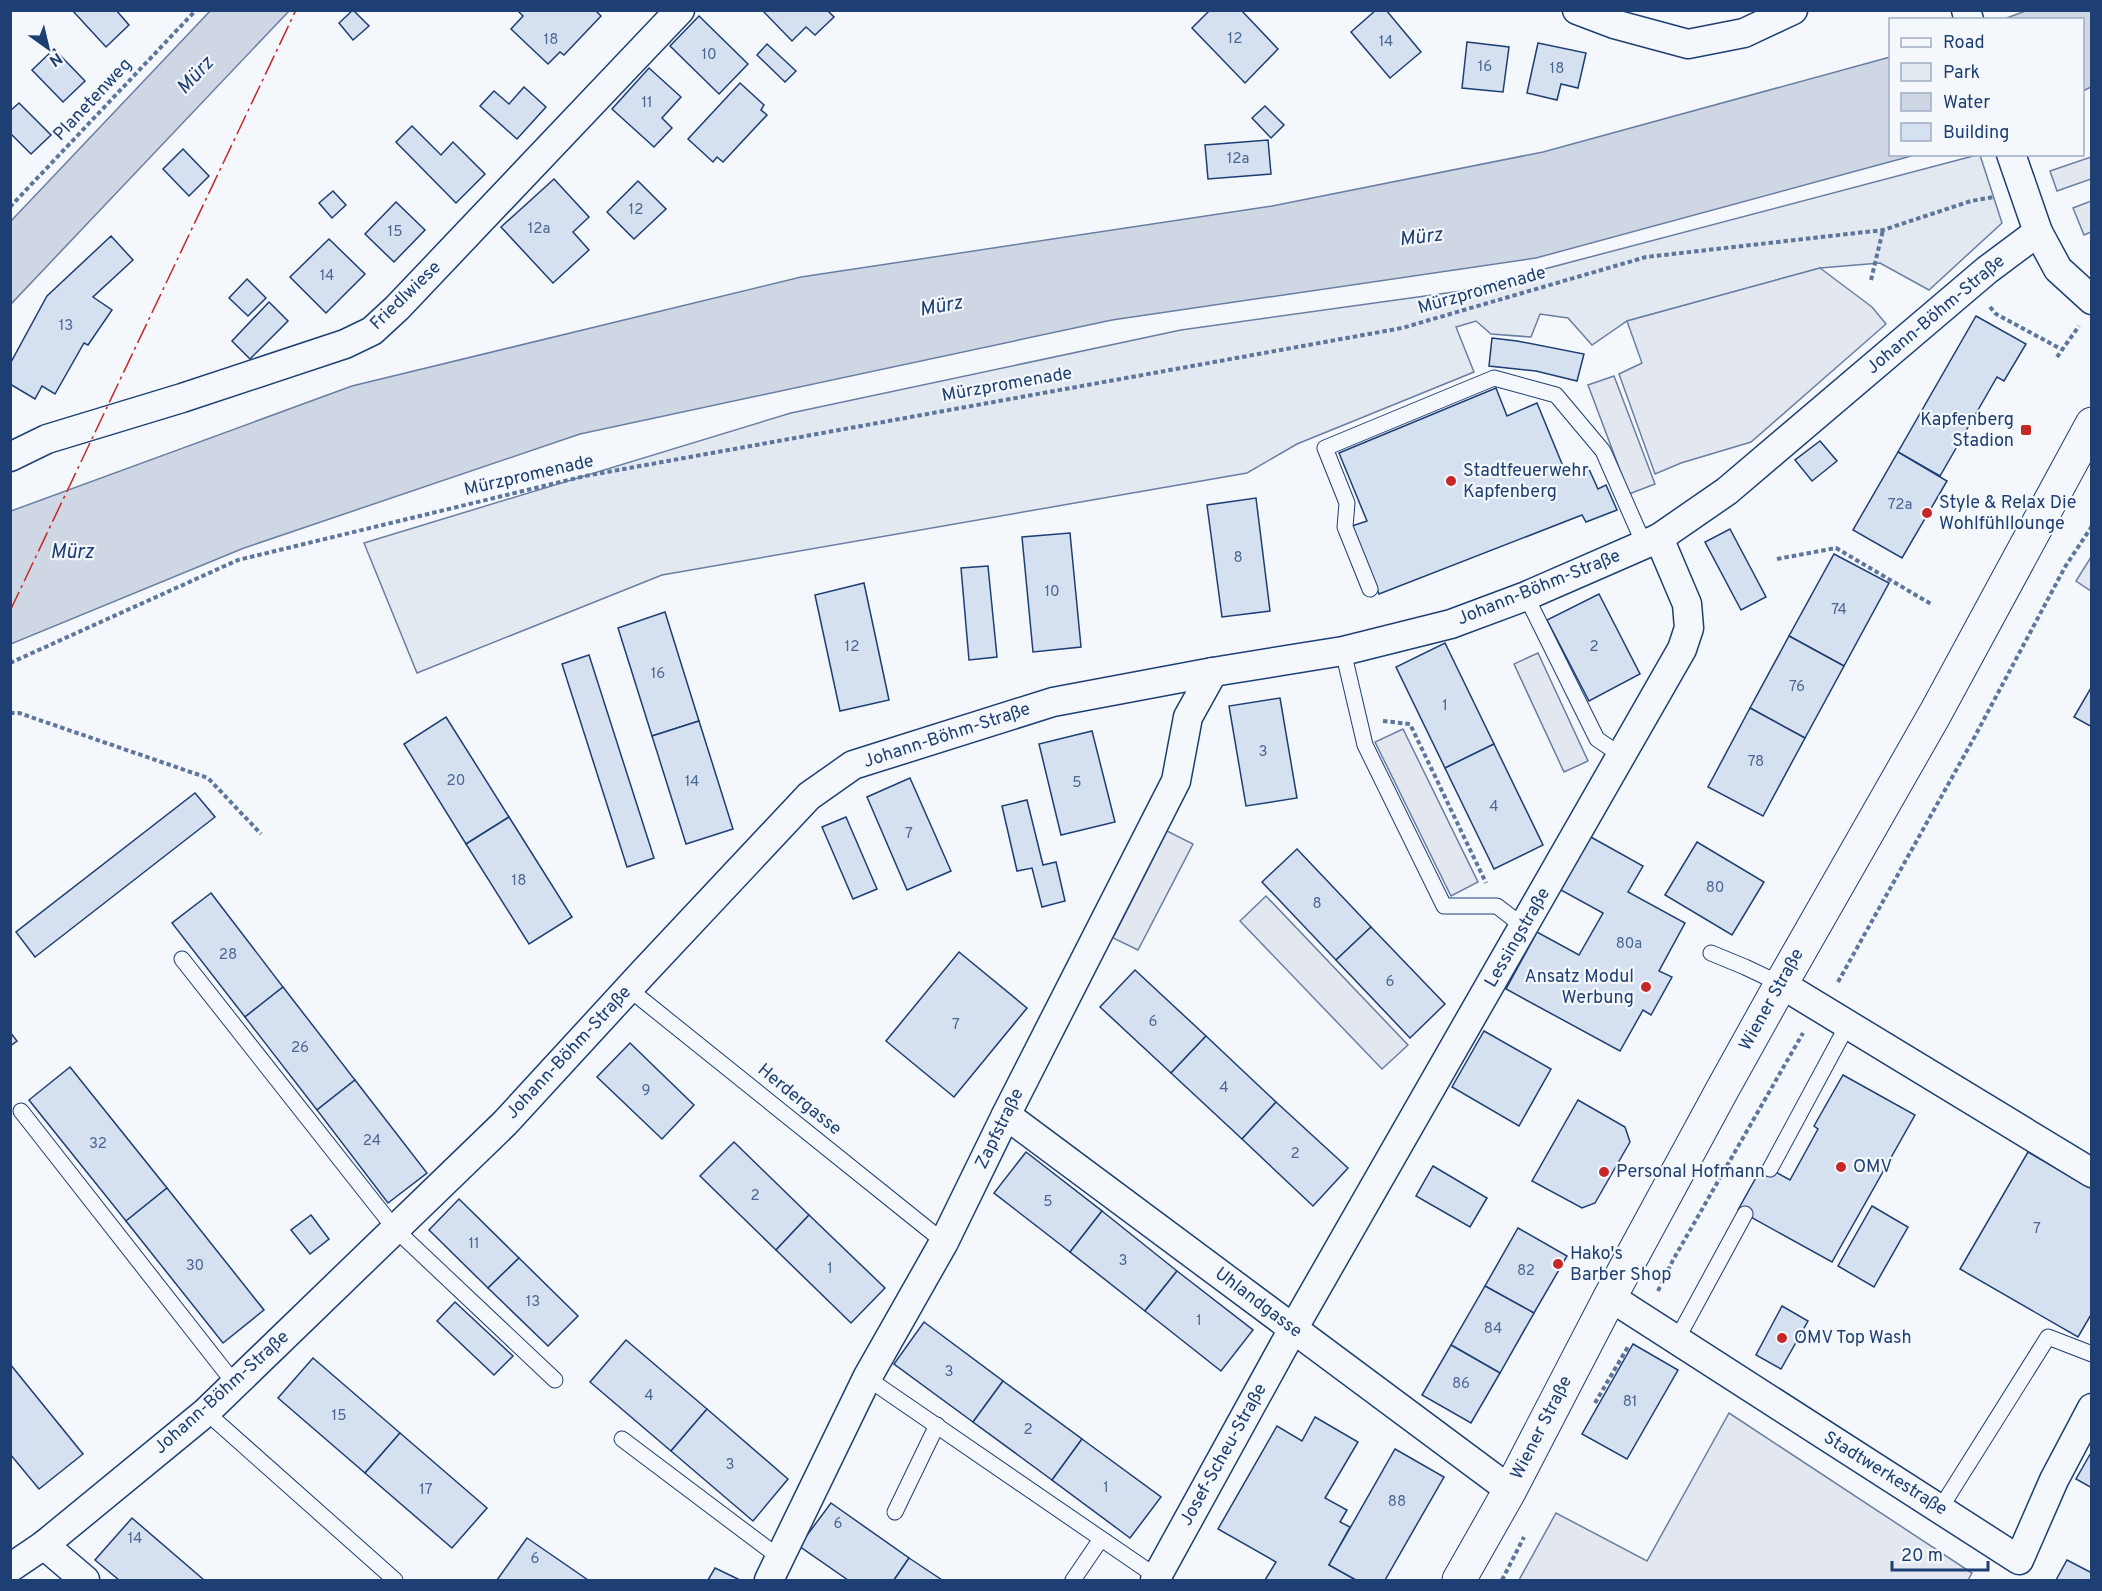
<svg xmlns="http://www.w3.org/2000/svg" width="2102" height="1591" font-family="Overpass,sans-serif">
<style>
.green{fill:#e3e9f0;stroke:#687fa3;stroke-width:1.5}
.parking{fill:#e3e8f0;stroke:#687fa3;stroke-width:1.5}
.water{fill:#cfd7e4;stroke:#687fa3;stroke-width:1.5}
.building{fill:#d5e0f0;stroke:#1d3f73;stroke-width:1.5}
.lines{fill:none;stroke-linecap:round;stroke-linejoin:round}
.service-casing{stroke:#1d3f73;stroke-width:17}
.minor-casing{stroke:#1d3f73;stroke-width:31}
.primary-casing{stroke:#1d3f73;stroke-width:35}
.path{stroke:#5e769c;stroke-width:4;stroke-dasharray:4.5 3;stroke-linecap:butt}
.service{stroke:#f4f7fb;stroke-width:15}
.minor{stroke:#f4f7fb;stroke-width:28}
.primary{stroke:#f4f7fb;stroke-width:33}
.power{stroke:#c62828;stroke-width:1.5;stroke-dasharray:21 4.5 3 4.5;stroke-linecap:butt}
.poi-dot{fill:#c62828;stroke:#f4f7fb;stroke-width:2}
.labels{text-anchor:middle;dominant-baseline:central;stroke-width:4.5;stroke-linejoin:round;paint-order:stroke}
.number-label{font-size:15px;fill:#4b6792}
.street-label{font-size:18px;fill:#1d3f73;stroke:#f4f7fb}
.poi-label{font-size:18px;fill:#1d3f73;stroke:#f4f7fb;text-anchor:start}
.water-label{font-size:20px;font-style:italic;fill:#1d3f73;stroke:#f4f7fb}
</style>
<rect width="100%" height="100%" fill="#f4f7fb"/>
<path class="green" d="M1977 155H1980L2002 223 1929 290 1880 263 1820 268 1627 321 1592 345 1568 318 1540 314 1531 337 1491 334 1476 321 1456 327 1474 372 1297 444 1247 473 662 575 417 673 364 543 791 413 1181 330 1461 291Z"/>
<g class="parking">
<path d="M2091 157V179L2057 191 2050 171Z"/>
<path d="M2091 201V232L2084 235 2073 208Z"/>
<path d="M1820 268 1872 307 1886 324 1751 442 1681 463 1655 474 1619 374 1642 363 1627 321Z"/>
<path d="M1614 376 1655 484 1629 494 1588 385Z"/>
<path d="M2091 557V591L2076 581Z"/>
<path d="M1538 653 1588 761 1564 772 1514 664Z"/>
<path d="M1403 729 1478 882 1451 896 1375 742Z"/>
<path d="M1167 831 1193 844 1138 950 1113 938Z"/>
<path d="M1266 896 1408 1045 1382 1069 1240 921Z"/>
<path d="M1729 1413 1972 1573 1968 1580H1519L1556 1513 1647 1561Z"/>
</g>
<g class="water">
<path d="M211 10 289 11 11 304V221Z"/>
<path d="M2028 10 2091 11V87L2083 91 2082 20 2004 19Z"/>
<path d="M1890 57V154L1915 155 1536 258 1112 320 580 434 244 548 11 644V511L352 386 801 277 1272 206 1543 152Z"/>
</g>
<g class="building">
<path d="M72 10H116L129 25 106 47Z"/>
<path d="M353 10 369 26 353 40 339 23Z"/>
<path d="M517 10H595L601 16 564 55 560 52 548 64 511 29 523 16Z"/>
<path d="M762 10H827L834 17 815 35 806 27 792 41Z"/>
<path d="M1210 10H1241L1278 49 1245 83 1192 28Z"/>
<path d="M1376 10H1386L1421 52 1390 78 1351 32Z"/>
<path d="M699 16 748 64 719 94 670 46Z"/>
<path d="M1467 42 1509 47 1503 92 1462 88Z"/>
<path d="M1538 43 1586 53 1578 88 1561 84 1557 100 1527 93Z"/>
<path d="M767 44 796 71 785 82 757 55Z"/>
<path d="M54 49 85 81 63 102 32 70Z"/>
<path d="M649 68 681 97 662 118 672 128 654 147 612 109Z"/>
<path d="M740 83 764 105 761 110 767 115 723 162 717 157 713 162 688 139Z"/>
<path d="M524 87 546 107 517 139 480 106 494 91 509 104Z"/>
<path d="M19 103 51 135 31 154 10 133V111Z"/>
<path d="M1265 106 1284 125 1271 138 1252 118Z"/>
<path d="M412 126 441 155 453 142 485 174 456 203 396 142Z"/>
<path d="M1268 140 1271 174 1208 179 1205 145Z"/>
<path d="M183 149 209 176 189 196 163 169Z"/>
<path d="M554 179 589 217 573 232 589 250 553 283 501 227Z"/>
<path d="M638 181 666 209 634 239 607 212Z"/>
<path d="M333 191 346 205 332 218 319 203Z"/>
<path d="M396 202 425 230 394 262 365 234Z"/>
<path d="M111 236 133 260 93 297 112 310 88 345 84 343 55 394 42 386 35 399 10 384V364L47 296Z"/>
<path d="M329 239 365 274 326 313 290 277Z"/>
<path d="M247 279 266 298 248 316 229 298Z"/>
<path d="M269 302 288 321 250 359 232 341Z"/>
<path d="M1976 316 2026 344 2004 381 1997 377 1940 476 1898 452Z"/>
<path d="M1492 338 1517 341 1584 354 1577 381 1536 371 1489 366Z"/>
<path d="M1496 388 1507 416 1537 403 1567 476 1588 467 1598 489 1606 485 1617 510 1586 522 1582 515 1379 594 1352 526 1367 521 1339 453Z"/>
<path d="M1820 441 1837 461 1812 481 1795 460Z"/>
<path d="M1898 452 1947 481 1902 558 1853 530Z"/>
<path d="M1256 498 1270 611 1222 617 1207 505Z"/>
<path d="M1730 529 1766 597 1741 610 1705 542Z"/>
<path d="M1070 533 1081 647 1033 652 1022 537Z"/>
<path d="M1834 554 1889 583 1844 666 1789 636Z"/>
<path d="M988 566 997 657 969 660 961 568Z"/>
<path d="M864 583 889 700 840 711 815 595Z"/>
<path d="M1599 594 1640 674 1589 701 1547 620Z"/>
<path d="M665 612 699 721 652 736 618 628Z"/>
<path d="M1789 636 1844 666 1805 738 1750 708Z"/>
<path d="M1445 643 1494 744 1445 768 1396 667Z"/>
<path d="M589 655 654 858 627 867 562 664Z"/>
<path d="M2092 686V727L2074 717Z"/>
<path d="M1280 698 1297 798 1246 806 1229 706Z"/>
<path d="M1750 708 1805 738 1763 816 1708 787Z"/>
<path d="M446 717 509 817 466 844 404 744Z"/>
<path d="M699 721 733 829 686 844 652 736Z"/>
<path d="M1092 731 1115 822 1061 835 1039 744Z"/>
<path d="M1494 744 1543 845 1494 869 1445 768Z"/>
<path d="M910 778 951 871 907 890 867 797Z"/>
<path d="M195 793 215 817 35 957 16 932Z"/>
<path d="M1027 800 1043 865 1056 862 1065 901 1042 907 1032 868 1017 871 1002 806Z"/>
<path d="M509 817 572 917 529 944 466 844Z"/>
<path d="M846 817 877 889 853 899 822 827Z"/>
<path d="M1589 836 1643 866 1628 892 1685 923 1659 971 1672 977 1651 1015 1643 1010 1620 1051 1506 989 1537 932 1579 955 1603 913 1559 889Z"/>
<path d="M1697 842 1764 882 1732 935 1665 895Z"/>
<path d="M1297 849 1371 927 1336 960 1262 882Z"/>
<path d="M211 893 283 987 245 1017 172 923Z"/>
<path d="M1371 927 1445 1004 1410 1038 1336 960Z"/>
<path d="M959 952 1027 1008 954 1097 886 1041Z"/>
<path d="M1135 970 1206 1036 1171 1073 1100 1007Z"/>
<path d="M283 987 355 1080 317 1110 245 1017Z"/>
<path d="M1484 1031 1551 1069 1519 1126 1452 1087Z"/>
<path d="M10 1032 17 1041 10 1046Z"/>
<path d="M1206 1036 1276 1102 1242 1139 1171 1073Z"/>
<path d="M630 1043 694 1105 662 1139 597 1077Z"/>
<path d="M70 1067 167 1188 126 1221 29 1100Z"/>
<path d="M1843 1075 1915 1115 1832 1262 1738 1210 1763 1165 1790 1180 1818 1129 1814 1126Z"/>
<path d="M355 1080 427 1173 388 1203 317 1110Z"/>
<path d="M1578 1100 1625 1127 1630 1142 1595 1203 1582 1208 1532 1181Z"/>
<path d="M1276 1102 1348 1168 1313 1206 1242 1139Z"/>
<path d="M734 1142 809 1215 776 1250 700 1176Z"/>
<path d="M1026 1152 1102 1211 1070 1252 994 1193Z"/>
<path d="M2028 1152 2092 1189V1313L2078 1337 1960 1269Z"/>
<path d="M1433 1166 1487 1198 1470 1227 1416 1196Z"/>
<path d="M167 1188 264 1310 223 1343 126 1221Z"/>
<path d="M459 1199 519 1258 488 1288 429 1230Z"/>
<path d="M1872 1206 1908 1227 1874 1287 1838 1266Z"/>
<path d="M1102 1211 1177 1271 1145 1311 1070 1252Z"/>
<path d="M311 1215 329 1239 310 1254 291 1230Z"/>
<path d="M809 1215 885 1288 851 1323 776 1250Z"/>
<path d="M1518 1228 1567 1256 1534 1313 1485 1286Z"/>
<path d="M519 1258 578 1316 548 1346 488 1288Z"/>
<path d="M1177 1271 1253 1330 1221 1371 1145 1311Z"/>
<path d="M1485 1286 1534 1313 1500 1373 1451 1345Z"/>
<path d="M455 1302 513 1356 494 1375 437 1321Z"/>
<path d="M1782 1306 1808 1321 1781 1369 1756 1355Z"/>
<path d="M924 1322 1003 1381 973 1422 894 1364Z"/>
<path d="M626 1340 707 1409 671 1451 590 1382Z"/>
<path d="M1633 1344 1678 1370 1627 1459 1582 1434Z"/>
<path d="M1451 1345 1500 1373 1471 1423 1422 1395Z"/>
<path d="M313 1358 400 1433 365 1473 278 1398Z"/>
<path d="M10 1364 83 1454 39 1489 10 1454Z"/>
<path d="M1003 1381 1082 1439 1052 1480 973 1422Z"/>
<path d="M707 1409 788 1479 753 1521 671 1451Z"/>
<path d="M1315 1417 1358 1442 1325 1498 1347 1510 1340 1522 1350 1527 1329 1565 1356 1580H1265L1276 1562 1218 1529 1277 1426 1302 1441Z"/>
<path d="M400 1433 487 1508 452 1548 365 1473Z"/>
<path d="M1082 1439 1161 1497 1130 1538 1052 1480Z"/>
<path d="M1395 1449 1444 1477 1385 1580H1356L1329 1565Z"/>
<path d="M2092 1451V1488L2076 1479Z"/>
<path d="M831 1503 909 1558 894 1580H848L799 1546Z"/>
<path d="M132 1518 204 1580H119L95 1560Z"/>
<path d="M527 1538 588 1580H497Z"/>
<path d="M909 1558 942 1580H894Z"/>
<path d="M2067 1560 2092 1573V1580H2056Z"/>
<path d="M715 1568 740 1580H708Z"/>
</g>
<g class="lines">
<defs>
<g id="service">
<path d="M1370 589 1345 527 1347 503 1325 448 1494 378 1556 395 1603 451 1644 544"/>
<path d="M1526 596 1597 739 1622 756"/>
<path d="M1343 651 1365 745 1444 906H1497L1524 927"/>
<path d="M1711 953 1745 967 1781 984"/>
<path d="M182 959 395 1229 555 1380"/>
<path d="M629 989 944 1242"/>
<path d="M21 1111 235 1384"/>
<path d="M1770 1169 1848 1024"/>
<path d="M1676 1341 1745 1214"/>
<path d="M867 1378 1157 1577"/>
<path d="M206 1412 395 1580"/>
<path d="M622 1439 780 1558"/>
<path d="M1940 1509 2048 1337 2092 1354"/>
<path d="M895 1512 937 1425"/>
<path d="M1073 1580 1101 1539"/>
</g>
<g id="minor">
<path d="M1577 10 1614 24 1688 44 1744 33 1793 10"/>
<path d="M1966 10 1969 20"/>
<path d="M2011 154 2038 232 2058 269 2092 300"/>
<path d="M10 457 47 439 182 398 345 344 372 331 397 308 680 10"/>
<path d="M1781 984 2092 1173"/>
<path d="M1006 1115 1510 1490"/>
<path d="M1610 1297 2019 1560 2054 1480 2092 1408"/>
<path d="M44 1545 85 1580"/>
<path d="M10 1568 44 1545 206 1412 505 1123 642 974 809 796 853 765 1053 702 1213 672 1343 651 1451 624 1526 596 1659 538 1727 491 1987 270 2038 232"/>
<path d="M769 1580 867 1378 944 1242 1006 1115 1176 781 1188 717 1213 672"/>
<path d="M1155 1580 1293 1329 1682 649 1689 628 1687 604 1659 538"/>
</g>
<path id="primary" d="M1459 1580 1510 1490 1610 1297 1721 1092 1781 984 1935 714 2092 424"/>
</defs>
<use href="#service" class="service-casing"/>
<use href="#minor" class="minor-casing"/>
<use href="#primary" class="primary-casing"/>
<g class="path">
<path d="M10 207 196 10"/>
<path d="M1871 280 1883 230"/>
<path d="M1990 307 1996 314 2061 349"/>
<path d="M2057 357 2079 326"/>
<path d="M1777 559 1836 548 1931 604"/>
<path d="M10 663 238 560 585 476 1402 328 1646 257 1883 230 1971 201 1994 197"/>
<path d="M10 713H19L208 778 261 834"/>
<path d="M1383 721 1410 724 1486 883"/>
<path d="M1838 982 1974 738 2065 567 2092 526"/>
<path d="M1658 1291 1673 1260 1803 1033"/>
<path d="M1595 1403 1629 1345"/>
<path d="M1502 1580 1524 1537"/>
</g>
<use href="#service" class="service"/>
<use href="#minor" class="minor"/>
<use href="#primary" class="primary"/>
<path class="power" d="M10 611 296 10"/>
</g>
<g class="poi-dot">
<rect x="2020" y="424" width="12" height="12" rx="3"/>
<circle cx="1451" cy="481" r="6"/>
<circle cx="1927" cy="513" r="6"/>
<circle cx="1646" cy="987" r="6"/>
<circle cx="1841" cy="1167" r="6"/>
<circle cx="1604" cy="1172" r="6"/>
<circle cx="1558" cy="1264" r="6"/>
<circle cx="1782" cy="1338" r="6"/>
</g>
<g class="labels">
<g class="number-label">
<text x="1235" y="39">12</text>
<text x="551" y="40">18</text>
<text x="1386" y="42">14</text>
<text x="709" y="55">10</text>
<text x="1485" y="67">16</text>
<text x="1557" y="69">18</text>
<text x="647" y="103">11</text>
<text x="1238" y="159">12a</text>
<text x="636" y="210">12</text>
<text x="539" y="229">12a</text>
<text x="395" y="232">15</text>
<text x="327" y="276">14</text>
<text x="66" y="326">13</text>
<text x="1900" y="505">72a</text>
<text x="1238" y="558">8</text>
<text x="1052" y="592">10</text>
<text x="1839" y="610">74</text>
<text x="852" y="647">12</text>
<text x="1594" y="647">2</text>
<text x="658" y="674">16</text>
<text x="1797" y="687">76</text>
<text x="1445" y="706">1</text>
<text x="1263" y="752">3</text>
<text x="1756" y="762">78</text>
<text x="456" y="781">20</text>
<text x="692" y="782">14</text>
<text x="1077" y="783">5</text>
<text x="1494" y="807">4</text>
<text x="909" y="834">7</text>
<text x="519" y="881">18</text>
<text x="1715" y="888">80</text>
<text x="1317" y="904">8</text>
<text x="1629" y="944">80a</text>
<text x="228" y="955">28</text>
<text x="1390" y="982">6</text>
<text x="1153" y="1022">6</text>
<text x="956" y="1025">7</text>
<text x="300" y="1048">26</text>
<text x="1224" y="1088">4</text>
<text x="646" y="1091">9</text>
<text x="372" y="1141">24</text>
<text x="98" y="1144">32</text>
<text x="1295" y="1154">2</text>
<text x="755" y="1196">2</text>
<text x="1048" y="1202">5</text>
<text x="2037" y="1229">7</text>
<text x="474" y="1244">11</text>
<text x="1123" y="1261">3</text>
<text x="195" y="1266">30</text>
<text x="830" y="1269">1</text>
<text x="1526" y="1271">82</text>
<text x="533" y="1302">13</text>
<text x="1199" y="1321">1</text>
<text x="1493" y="1329">84</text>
<text x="949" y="1372">3</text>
<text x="1461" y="1384">86</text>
<text x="649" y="1396">4</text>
<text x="1630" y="1402">81</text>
<text x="339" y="1416">15</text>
<text x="1028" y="1430">2</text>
<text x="730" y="1465">3</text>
<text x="1106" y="1488">1</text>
<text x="426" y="1490">17</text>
<text x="1397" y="1502">88</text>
<text x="838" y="1524">6</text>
<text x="135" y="1539">14</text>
<text x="535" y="1559">6</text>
</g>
<g class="street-label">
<text transform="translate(93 100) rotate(-47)">Planetenweg</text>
<text transform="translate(1482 291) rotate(-16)">Mürzpromenade</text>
<text transform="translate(406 296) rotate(-44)">Friedlwiese</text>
<text transform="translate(1936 315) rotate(-40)">Johann-Böhm-Straße</text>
<text transform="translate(1007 385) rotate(-10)">Mürzpromenade</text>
<text transform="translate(529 476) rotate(-13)">Mürzpromenade</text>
<text transform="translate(1539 588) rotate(-22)">Johann-Böhm-Straße</text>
<text transform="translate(947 736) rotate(-18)">Johann-Böhm-Straße</text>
<text transform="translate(1518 938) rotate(-60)">Lessingstraße</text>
<text transform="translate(1772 1000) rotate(-61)">Wiener Straße</text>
<text transform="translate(569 1053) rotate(-47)">Johann-Böhm-Straße</text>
<text transform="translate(799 1100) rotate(39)">Herdergasse</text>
<text transform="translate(1000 1129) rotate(-64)">Zapfstraße</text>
<text transform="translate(1258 1303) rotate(37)">Uhlandgasse</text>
<text transform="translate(222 1393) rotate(-42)">Johann-Böhm-Straße</text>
<text transform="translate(1542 1428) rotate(-63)">Wiener Straße</text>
<text transform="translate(1224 1455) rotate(-61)">Josef-Scheu-Straße</text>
<text transform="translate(1885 1474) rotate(32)">Stadtwerkestraße</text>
</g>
<g class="poi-label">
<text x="2014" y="420" text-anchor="end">Kapfenberg<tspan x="2014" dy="21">Stadion</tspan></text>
<text x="1463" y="471">Stadtfeuerwehr<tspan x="1463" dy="21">Kapfenberg</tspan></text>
<text x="1939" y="503">Style &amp; Relax Die<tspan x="1939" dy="21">Wohlfühllounge</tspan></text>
<text x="1634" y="977" text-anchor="end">Ansatz Modul<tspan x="1634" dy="21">Werbung</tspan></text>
<text x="1853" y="1167">OMV</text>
<text x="1616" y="1172">Personal Hofmann</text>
<text x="1570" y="1254">Hako's<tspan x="1570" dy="21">Barber Shop</tspan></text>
<text x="1794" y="1338">OMV Top Wash</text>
</g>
<g class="water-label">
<text transform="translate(196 76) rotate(-47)">Mürz</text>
<text transform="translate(1421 238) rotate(-7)">Mürz</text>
<text transform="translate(941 307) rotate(-10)">Mürz</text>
<text x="72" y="553">Mürz</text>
</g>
</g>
<rect width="2102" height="1591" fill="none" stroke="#1d3f73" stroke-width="24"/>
<rect x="1889" y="18" width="195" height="138" fill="#f4f7fb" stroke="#9eadc5" stroke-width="1.5"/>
<rect x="1901" y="38" width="30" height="9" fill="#f4f7fb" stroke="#9eadc5" stroke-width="1.5"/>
<text x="1943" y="48" font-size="18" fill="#1d3f73">Road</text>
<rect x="1901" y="63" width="30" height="18" fill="#e3e9f0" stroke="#9eadc5" stroke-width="1.5"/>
<text x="1943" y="78" font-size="18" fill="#1d3f73">Park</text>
<rect x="1901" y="93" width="30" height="18" fill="#cfd7e4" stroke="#9eadc5" stroke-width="1.5"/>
<text x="1943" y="108" font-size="18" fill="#1d3f73">Water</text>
<rect x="1901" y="123" width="30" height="18" fill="#d5e0f0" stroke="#9eadc5" stroke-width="1.5"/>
<text x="1943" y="138" font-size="18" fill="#1d3f73">Building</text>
<g transform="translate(48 48) rotate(146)" stroke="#f4f7fb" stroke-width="4.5" paint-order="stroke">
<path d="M0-4.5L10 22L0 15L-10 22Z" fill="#1d3f73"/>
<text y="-9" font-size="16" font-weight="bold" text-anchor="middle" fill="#1d3f73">N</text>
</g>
<path d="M1892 1561v9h96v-9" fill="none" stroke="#1d3f73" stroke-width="3"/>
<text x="1901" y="1561" font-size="18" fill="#1d3f73" stroke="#f4f7fb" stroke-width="4.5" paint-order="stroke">20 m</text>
</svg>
